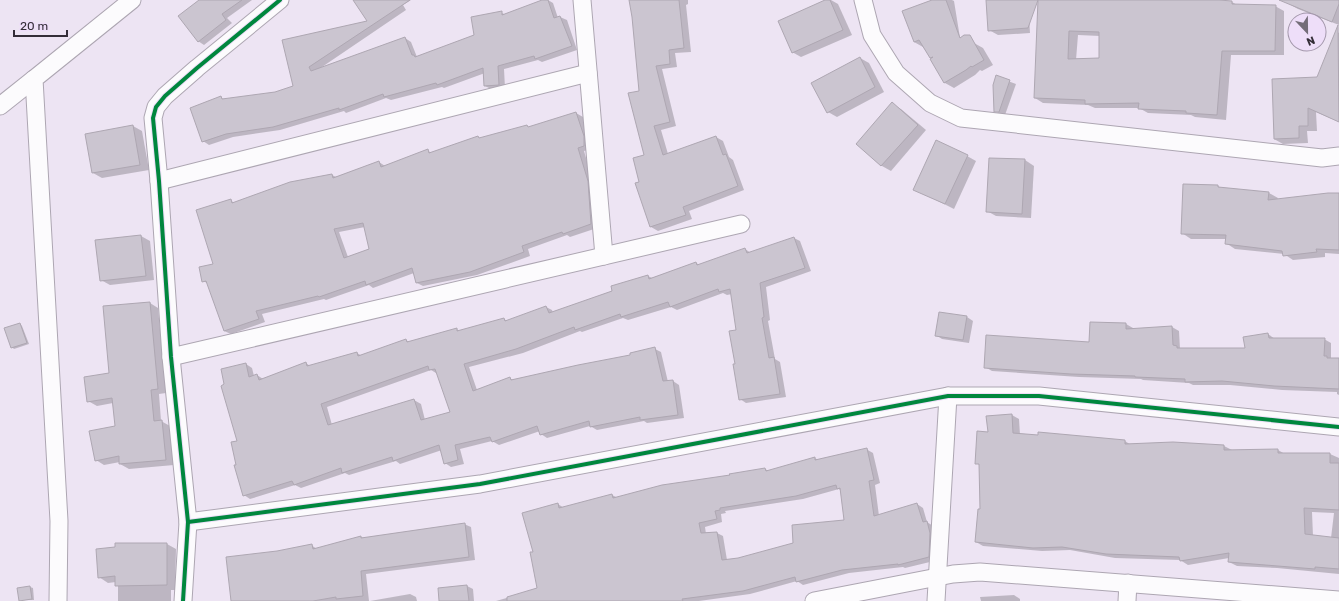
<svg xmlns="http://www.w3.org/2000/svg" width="1339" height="601" font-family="Rubik,sans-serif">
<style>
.shadow{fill:#0003;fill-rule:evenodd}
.building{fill:#cbc5d0;stroke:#aea7b2;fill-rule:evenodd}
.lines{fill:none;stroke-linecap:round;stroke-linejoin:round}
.street-casing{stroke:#ada6b2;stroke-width:19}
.street{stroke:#fcfbfd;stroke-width:17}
.cycleway-casing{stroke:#eedef9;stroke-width:6}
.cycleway{stroke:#00873e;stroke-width:4}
</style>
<rect width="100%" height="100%" fill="#ede4f3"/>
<g class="shadow">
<path d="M200 0H252L227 18 232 23 204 45 198 41Z"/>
<path d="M354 0H411L403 5 406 10 319 69 405 38 411 42 417 57 475 36 502 13 506 15 545 0H548L553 3 558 18 560 17 567 20 577 50 542 62 538 60 504 69 505 88 491 89 485 86V73L444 88 442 87 391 100 386 98 346 113 344 111 280 130 233 137 209 145 203 141 221 98 226 100 275 93 294 87 284 40 369 21Z"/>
<path d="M630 0H688V4L686 5 691 52 675 53 677 67 662 69 676 126 661 130 668 154 716 137 723 141 729 157 733 160 744 190 689 211 692 219 658 231 651 227 641 182 645 156 641 91 633 17Z"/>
<path d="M828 0H831L838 4 852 35 801 57 792 52Z"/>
<path d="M935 0H952L954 1 961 44 974 43 983 48 993 65 982 71 980 70 975 75 954 88 945 83 931 60 932 59 923 47 914 42Z"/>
<path d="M987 0H1028L1030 33 998 35 989 30Z"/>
<path d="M1045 0H1212L1232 2 1237 5 1275 6 1284 11V55H1231L1226 120 1195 117 1191 115 1148 113 1139 108H1095L1088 105 1043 103 1035 98ZM1078 35 1100 36V59L1076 60Z"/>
<path d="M1291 0H1339V25L1298 9 1289 4Z"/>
<path d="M1337 32 1339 33V122L1316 112 1317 131H1307L1308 143 1283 144 1274 139 1318 78Z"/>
<path d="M860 58 869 63 884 92 837 117 828 112Z"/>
<path d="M997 77 1016 84 1005 115 1001 114 995 111Z"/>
<path d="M892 104 901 109 926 130 891 171 882 166 857 144Z"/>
<path d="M576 113 583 117 590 140 591 149 584 151 594 186 597 228 570 237 567 235 528 249 530 256 477 275 423 286 417 283 414 273 373 288 369 285 326 300 324 299 262 314 265 322 231 334 224 331 209 284 203 281 214 265 231 201 235 203 332 175 336 177 379 162 385 166 428 151 432 153 478 137 481 139 527 126 529 128ZM365 227 370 249 348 257 339 232Z"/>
<path d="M133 126 142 131 149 170 102 178 93 173 86 135Z"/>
<path d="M967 156 976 161 954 209 914 189Z"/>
<path d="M1025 160 1034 166 1031 218 996 216 987 211Z"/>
<path d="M1184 185 1218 186 1221 188 1269 193 1278 198 1277 200 1339 194V254L1325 253V257L1293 260 1284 254 1235 249 1226 243 1227 239H1191L1182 233Z"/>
<path d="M141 236 150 241 154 280 110 285 101 280Z"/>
<path d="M794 238 800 241 811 271 766 287 770 320 768 321 775 359 780 362 786 397 746 403 740 399 736 364 737 331 732 294 727 295 723 293 677 310 671 307 628 320 623 318 582 332 580 331 523 353 469 367 477 390 509 378 513 380 631 356 655 349 661 352 668 382 673 381 679 385 684 418 647 423 644 421 597 430 590 426 547 438 541 434 540 431 499 445 492 441 460 449 464 464 451 467 445 463 442 450 400 464 396 461 349 475 345 473 301 488 295 485 250 499 244 495 237 465 246 364 252 368 254 376 257 375 263 379 306 363 310 366 357 353 362 356 406 340 409 342 457 329 460 332 504 319 507 321 546 307 552 310 553 313 613 291 648 276 652 278 696 263 700 265 745 249 751 253ZM431 370 436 373H438L452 413 425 420 421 404 414 400 332 425 327 407Z"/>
<path d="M150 303 158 308 166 393 159 394 161 421 170 426 174 465 129 469 120 464V462L104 465 96 460 116 427 113 403 97 406 88 401 110 374Z"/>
<path d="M967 317 973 321 969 343 942 339 936 335Z"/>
<path d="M20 324 22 326 29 344 14 349 12 347Z"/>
<path d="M1126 324 1133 328V330L1172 327 1179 331 1180 349H1246L1268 334 1275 339H1324L1331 343V359H1339V395L1337 394V392L1282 390 1230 385H1193L1189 383 1143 380 1141 379 1079 377 992 371 985 367 1090 343Z"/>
<path d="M1012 415 1019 419 1020 435 1125 441 1131 445 1224 446 1232 450H1278L1285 454H1330L1339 458V574L1277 568 1237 566 1229 562V558L1188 565 1180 560 1115 558 1070 550 1042 551 983 546 976 542 981 510 980 465 976 463 989 433ZM1312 512 1334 513 1331 538 1313 536Z"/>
<path d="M866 449 873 453 880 483 875 485 879 516 917 504 923 508 927 522 933 526 934 561 905 568 903 567 849 573 803 585 797 581 750 594 699 601H496L538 589 534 552 558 504 564 508 612 495 618 498 765 469 769 471 815 458 818 460ZM839 489 841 491 845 521 794 543 739 559 727 560 723 536 717 533 706 534 705 527 722 522 721 514 726 513 725 511 803 499Z"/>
<path d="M464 524 471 527 475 560 366 574 369 601H232L277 552 311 545 317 549 361 537 363 538Z"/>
<path d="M167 544 176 549 175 590H171V601H118V586L116 585V582L108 583 99 577Z"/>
<path d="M467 586 473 589 474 601H440L439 589Z"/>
<path d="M30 587 33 588 34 600H20Z"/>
<path d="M410 594 416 597 417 601H370Z"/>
<path d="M1014 595 1020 599V601H981L980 597Z"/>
</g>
<g class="building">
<path d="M199 0H242L222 14 226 20 198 42 178 16Z"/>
<path d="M353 0H410L309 67 311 71 405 37 412 55H414L415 57 474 35 471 17 502 11V15L542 0H548L554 18 560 16 572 46 535 59 534 56 498 66 499 85 484 86 483 68 437 85 436 83 384 97 383 94 339 110V108L273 127 226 134 202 142 190 108 221 96 222 99 275 92 293 86 282 40 367 21Z"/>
<path d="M629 0H679L684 48 669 50 670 64 656 66 670 122 654 126 663 155 716 136 723 155 726 154 738 186 683 207 686 215 650 227 635 183 639 182 633 158 644 155 628 93 639 91 632 17Z"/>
<path d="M825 0H830L843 30 792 53 778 21Z"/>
<path d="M932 0H946L960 38 964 35H970L984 60 972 67 971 66 966 70 944 83 930 59 933 57 930 58 919 40 914 42 902 11Z"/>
<path d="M986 0H1038L1028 28 988 31Z"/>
<path d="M1038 0H1219L1232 1V4L1276 5 1275 51H1222L1217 115 1186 113V111L1138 109 1139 103 1085 104V100L1034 98ZM1069 31 1099 32V58L1068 59Z"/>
<path d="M1279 0H1339V4L1332 22Z"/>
<path d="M1338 25 1339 122 1308 108V126H1299V138L1274 139 1272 79 1317 77Z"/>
<path d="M860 57 875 87 827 113 811 83Z"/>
<path d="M996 75 1010 80 999 112H994L993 85Z"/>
<path d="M892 102 918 125 881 166 856 144Z"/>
<path d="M576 112 584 136V146L578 148 588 181 591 224 563 234 562 232 522 246 524 252 470 272 416 283 412 268 366 285 365 281 319 297 318 296 256 311 259 319 224 331 206 281 202 282 199 267 213 264 196 210 231 199 232 203 290 182 332 174 333 178 379 161 381 167 428 149 429 153 478 136 479 138 527 125 528 127ZM363 223 369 249 344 258 334 229Z"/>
<path d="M133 125 140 165 92 173 85 134Z"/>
<path d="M936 140 968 155 945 204 913 190Z"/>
<path d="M989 158 1025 159 1022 214 986 212Z"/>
<path d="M1183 184 1218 185V187L1269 192 1268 200 1328 193H1339V250L1316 249 1317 252 1283 256 1282 251 1225 244 1226 235 1181 234Z"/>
<path d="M141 235 146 276 100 281 95 240Z"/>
<path d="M794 237 805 268 760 283 764 317 762 318 769 358 774 357 780 394 739 400 733 364H735L729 331 736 330 730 289 719 292 718 289 670 307 668 302 621 317 620 314 575 330 574 327 516 349 464 364 473 391 510 377 511 380 578 365 630 355V353L655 347 663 381 673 380 678 415 640 420V417L590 427 589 421 540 435 537 426 492 442 490 437 455 445 458 460 444 464 439 445 393 461 392 457 342 473 341 468 294 485 292 481 243 496 234 465H236L231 442 237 441 221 386 224 384 221 369 246 363 249 377 257 374 259 380 306 362 307 366 357 352 358 356 406 339 407 342 457 328V331L504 318 505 321 546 306 549 313 612 291 611 286 648 275 649 279 696 262 697 265 745 248 747 253ZM428 366 429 370 435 369 450 412 421 420 414 399 328 425 321 404Z"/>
<path d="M150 302 158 389 151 390 154 421 162 420 166 460 119 464V456L95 461 89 431 115 426 112 398 87 402 84 377 109 373 103 306Z"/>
<path d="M939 312 967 316 963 340 935 336Z"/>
<path d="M1090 322 1126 323V329L1172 326 1173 345 1177 346V348H1245L1243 337 1268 333 1269 338H1325L1324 356H1327V358H1339V389L1274 386 1222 381 1185 382V379L1135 377V376L1071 374 984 368 986 335 1089 342Z"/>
<path d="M20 323 27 343 11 348 4 328Z"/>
<path d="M1012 414 1013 433 1038 435V432L1125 440V444L1173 442 1224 445V450L1278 449V453H1330V463H1339V510L1304 508 1305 534 1339 538V569L1315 567V569L1228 562 1229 553 1180 561 1179 557 1106 554 1062 547 1033 548 975 542 978 509H980L979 464H975L977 431 988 432 986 416Z"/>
<path d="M867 448 874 480 869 481 874 516 917 503 923 522 927 521 930 533 929 557 898 565V564L842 570 796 582 795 577 743 591 682 599 683 601H507V597L537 588 530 552H533L522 513 558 503 559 508 612 494 613 498 662 485 730 475 729 474 765 468 766 471 815 457V460ZM836 485 837 489 840 488 844 520 792 525 793 543 738 558 722 560 717 532 701 533 699 523 717 519 715 511 720 510V508L796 496Z"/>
<path d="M465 523 469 557 361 571 363 596 336 599V597L313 601H231L226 557 277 551 312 544 313 549 361 536V538Z"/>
<path d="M115 543H167V585L115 586V576L98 578 96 549 115 547Z"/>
<path d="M467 585 469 601H439L438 588Z"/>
<path d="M30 586 32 599 19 601 17 588Z"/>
</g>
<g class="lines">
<defs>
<g id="street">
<path d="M582 0 604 256"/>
<path d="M863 0 872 35 896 73 930 103 961 118 1322 158 1339 156"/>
<path d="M0 106 34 79"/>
<path d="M159 181 588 73"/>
<path d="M171 357 741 224"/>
<path d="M188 522 480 484 948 396H1039L1339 427"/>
<path d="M58 601 59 521 34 79 132 0"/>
<path d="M183 601 188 522 171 357 159 181 153 118 156 107 165 96 197 68 280 0"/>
<path d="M814 601 953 574 980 572 1339 600"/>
<path d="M936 601 948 396"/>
<path d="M1127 601 1128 583"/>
</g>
</defs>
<use href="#street" class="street-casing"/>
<use href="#street" class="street"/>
<defs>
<g id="cycleway">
<path d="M188 522 480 484 948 396H1039L1339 427"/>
<path d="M183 601 188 522 171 357 159 181 153 118 156 107 165 96 197 68 280 0"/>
</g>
</defs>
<use href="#cycleway" class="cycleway-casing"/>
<use href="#cycleway" class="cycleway"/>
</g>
<g transform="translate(1307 32) rotate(158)"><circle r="19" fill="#eedef9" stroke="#a397ab"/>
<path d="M0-3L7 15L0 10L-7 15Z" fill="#746d79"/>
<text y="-6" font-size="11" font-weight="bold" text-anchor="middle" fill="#332d37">N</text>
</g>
<path d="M14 30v6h53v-6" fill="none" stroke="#332d37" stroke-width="2"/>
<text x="20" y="30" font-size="12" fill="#332d37" stroke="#eedef9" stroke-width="3" paint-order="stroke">20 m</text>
</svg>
